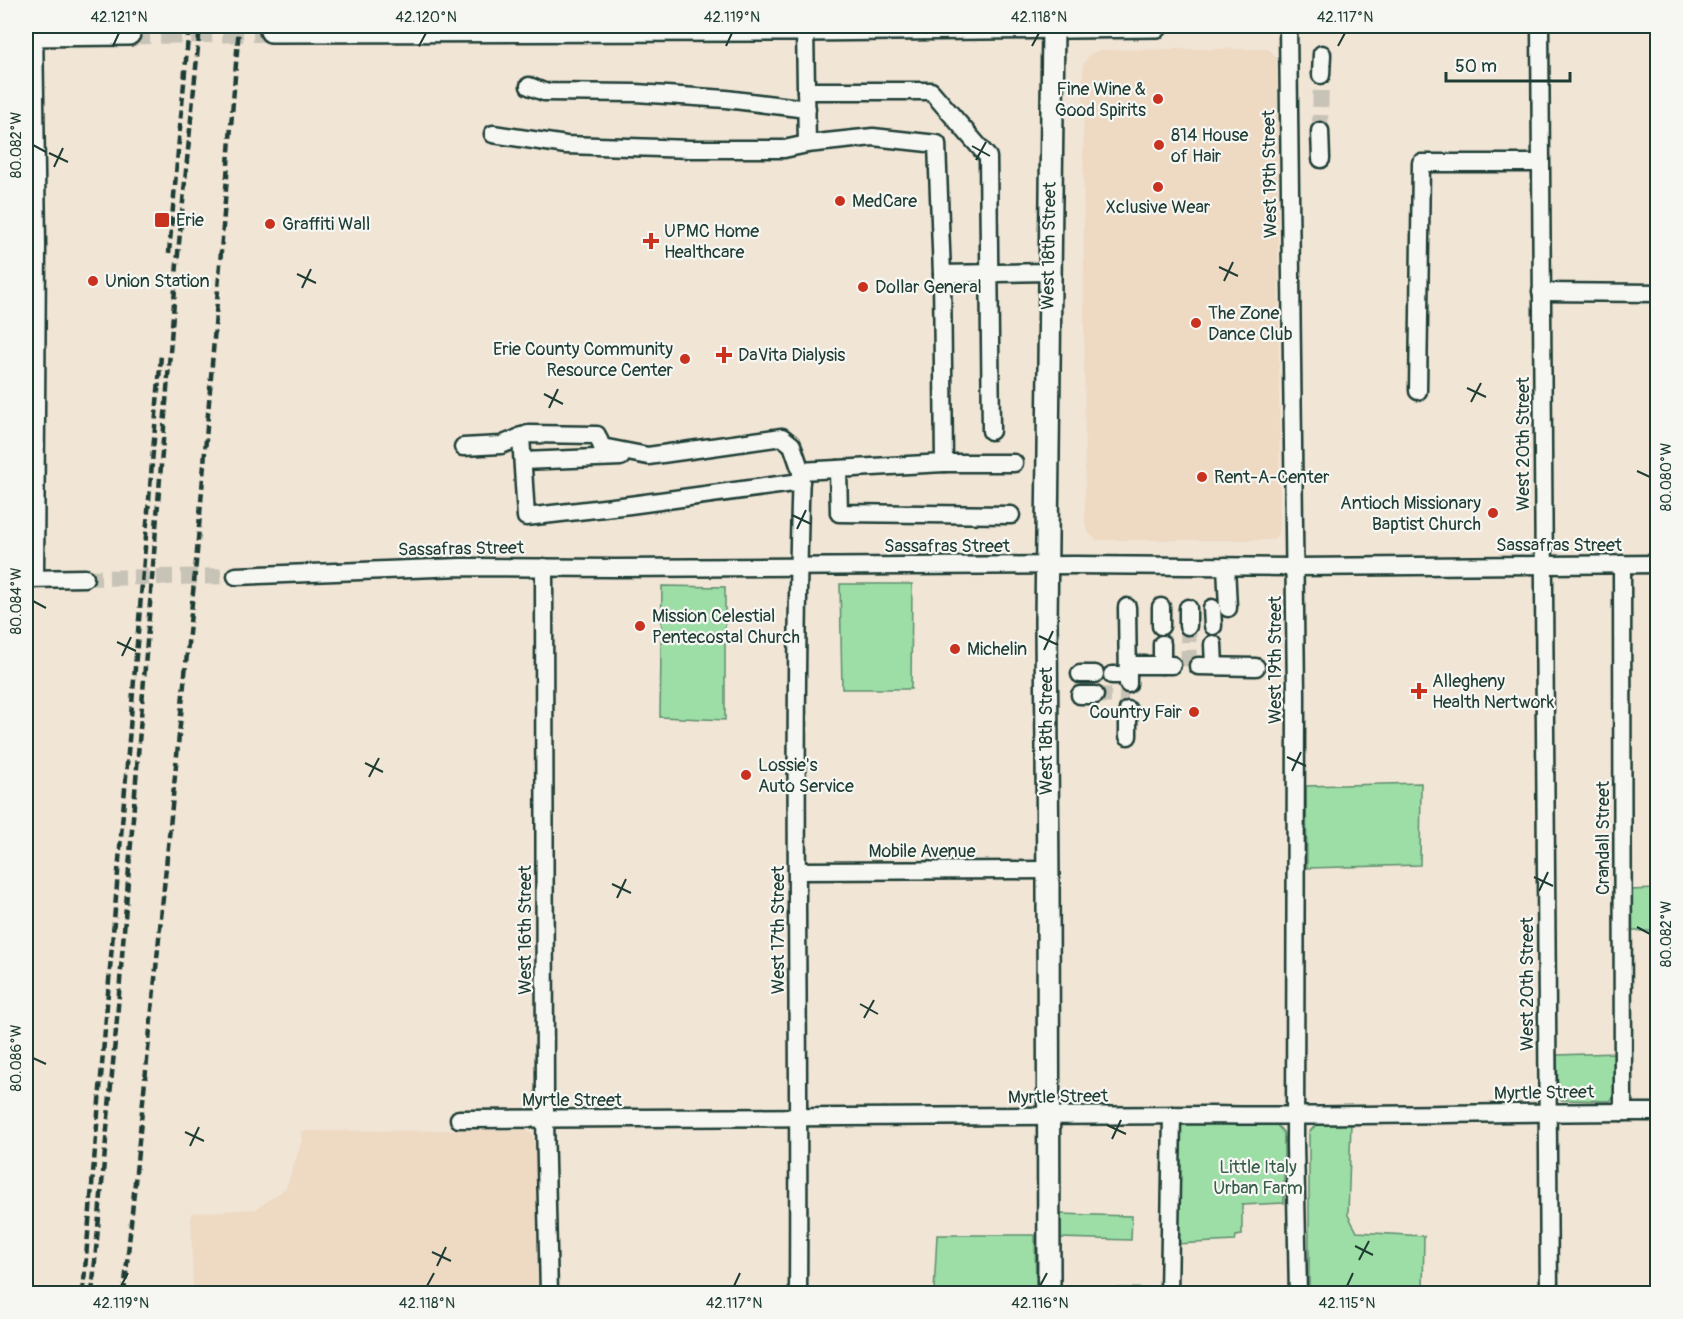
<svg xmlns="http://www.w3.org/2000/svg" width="1683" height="1319" font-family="Pangolin,sans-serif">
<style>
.built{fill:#eed9c3}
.green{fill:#9ddda6;stroke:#5e8d6d;stroke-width:1.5}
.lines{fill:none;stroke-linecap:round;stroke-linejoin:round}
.minor-tunnel{stroke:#c7c3b6;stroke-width:16;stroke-dasharray:16 8;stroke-linecap:butt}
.major-tunnel{stroke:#c7c3b6;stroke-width:21;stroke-dasharray:21 10;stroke-linecap:butt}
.minor-casing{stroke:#1f3d34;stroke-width:21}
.major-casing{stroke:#1f3d34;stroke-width:26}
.minor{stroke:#f6f6f2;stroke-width:16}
.major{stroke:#f6f6f2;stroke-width:21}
.rail{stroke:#1f3d34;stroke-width:4.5;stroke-dasharray:9 4.5;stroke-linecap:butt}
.ticks{fill:none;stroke:#1f3d34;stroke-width:2}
.poi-dot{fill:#c8321e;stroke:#f6f6f2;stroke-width:2}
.labels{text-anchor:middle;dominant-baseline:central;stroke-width:4.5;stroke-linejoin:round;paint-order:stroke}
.poi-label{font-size:18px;fill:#1f3d34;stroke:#f6f6f2;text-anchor:start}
.street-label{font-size:18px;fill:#1f3d34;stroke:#f6f6f2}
.park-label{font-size:18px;fill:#385d4b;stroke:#f6f6f2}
.neatline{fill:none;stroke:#1f3d34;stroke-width:2}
.ticks-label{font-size:15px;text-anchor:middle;fill:#1f3d34}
</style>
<rect width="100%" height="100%" fill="#f1e5d6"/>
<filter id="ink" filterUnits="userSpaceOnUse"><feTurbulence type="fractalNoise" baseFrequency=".0167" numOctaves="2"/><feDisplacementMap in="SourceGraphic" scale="12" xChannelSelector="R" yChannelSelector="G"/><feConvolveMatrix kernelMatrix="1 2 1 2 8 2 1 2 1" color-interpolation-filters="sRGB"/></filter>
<g filter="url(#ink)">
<g class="built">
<path d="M1184 49H1268L1273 53 1277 59 1280 528 1279 532 1274 539 1269 540H1096L1089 533 1085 523 1083 65 1089 55 1099 50Z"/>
<path d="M526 1130 533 1135 536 1143 537 1293H193L191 1213 256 1209 286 1188 302 1141V1131Z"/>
</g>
<g class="green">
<path d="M840 584H912L911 689H842Z"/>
<path d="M662 586 725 587V720L660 717Z"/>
<path d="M1421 783 1420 865 1307 868 1306 786Z"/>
<path d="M1657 889V931H1629V890Z"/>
<path d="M1616 1053V1095L1610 1101 1562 1100 1558 1098 1557 1055Z"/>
<path d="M1351 1123 1348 1215 1357 1232 1424 1236 1423 1293H1309V1132L1316 1125Z"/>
<path d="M1179 1124H1276L1283 1132 1284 1135V1203L1242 1205V1235L1236 1236 1235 1241 1175 1244Z"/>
<path d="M1058 1214 1132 1216 1131 1240 1059 1238Z"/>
<path d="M937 1235H1035L1036 1293H934Z"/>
<path d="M1059 1287 1166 1289V1293H1059Z"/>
</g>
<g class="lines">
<g class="minor-tunnel">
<path d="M1320 131 1321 75"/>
<path d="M85 578 236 576"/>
<path d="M1188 626 1189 666"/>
<path d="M1095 695 1128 696"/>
</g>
<path class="major-tunnel" d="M129 34 271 31"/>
<defs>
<g id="minor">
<path d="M34 26 37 245 35 578"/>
<path d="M1288 26 1296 694 1295 1144 1298 1294"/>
<path d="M1540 26 1549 1294"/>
<path d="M805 30 807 144 873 137 937 144 942 274 1049 272"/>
<path d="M1321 75 1322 54"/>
<path d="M529 86 544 92 636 93 726 99 807 109"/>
<path d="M806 91H931L988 157 991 431"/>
<path d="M1320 131 1321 159"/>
<path d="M493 134 566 145 691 149H784L807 144"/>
<path d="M1541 292 1658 293"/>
<path d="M1418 391 1421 163H1540"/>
<path d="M521 436 526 517 630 505 801 482"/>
<path d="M463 447 501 445 528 434 597 435 602 447 648 456 782 437 792 445 801 471"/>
<path d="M523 461 621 457"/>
<path d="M944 463H1014"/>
<path d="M838 469 839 513 1011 515"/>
<path d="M1622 564 1623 1112"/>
<path d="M1226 566 1228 608"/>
<path d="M544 567 545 1119 549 1294"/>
<path d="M236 576 461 567 616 568 1074 565 1294 567 1658 564"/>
<path d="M26 579 85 578"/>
<path d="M1127 607 1128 684"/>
<path d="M1161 607V626"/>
<path d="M1188 608V626"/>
<path d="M1212 608 1213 626"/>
<path d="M1162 644V665"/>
<path d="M1213 644 1214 666"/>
<path d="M1128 665H1172"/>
<path d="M1198 666 1256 667"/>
<path d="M1080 674H1095"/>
<path d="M1112 675H1128"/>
<path d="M1080 695H1095"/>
<path d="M1128 736V710"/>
<path d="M797 871 1048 870"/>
<path d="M459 1119 1209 1115C1358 1118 1508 1111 1658 1112"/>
<path d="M798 1294C800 1020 792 745 801 471L944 463 942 274"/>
<path d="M1169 1294 1172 1115"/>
</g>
<g id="major">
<path d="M271 31 805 30 1157 26"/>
<path d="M26 35 129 34"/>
<path d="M1049 1294 1048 882 1046 622 1053 26"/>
</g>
</defs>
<use href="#minor" class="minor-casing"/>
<use href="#major" class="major-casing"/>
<use href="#minor" class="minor"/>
<use href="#major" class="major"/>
<g class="rail">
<path d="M169 253 189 26"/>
<path d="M83 1294 161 355"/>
<path d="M92 1294 117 1019 177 264 200 26"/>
<path d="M124 1294 197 552 239 26"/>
</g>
</g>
</g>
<path class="ticks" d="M113 46 119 33M419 46 426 33M726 46 732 33M1032 46 1039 33M1338 46 1345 33M33 145 46 152M972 146 990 156M49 153 68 162M976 160 986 142M54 167 63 148M1219 267 1238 276M297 274 316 283M1224 281 1233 262M302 288 311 269M1467 388 1486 397M544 394 563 404M1471 402 1481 383M549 408 558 389M1637 471 1650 477M792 515 811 524M797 529 806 510M33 601 46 608M1039 636 1058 645M117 642 136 651M1044 650 1053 631M122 656 131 637M1287 757 1306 766M365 763 383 772M1292 771 1301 752M369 777 379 758M1534 877 1553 886M612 884 631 893M1539 891 1548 872M617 898 626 879M1637 927 1650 934M860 1004 878 1014M864 1018 874 1000M33 1058 46 1064M1107 1125 1126 1134M185 1132 204 1141M1112 1139 1121 1120M190 1146 199 1127M1355 1246 1373 1255M432 1252 451 1261M1359 1260 1369 1241M437 1266 446 1247M121 1286 128 1273M427 1286 434 1273M734 1286 740 1273M1040 1286 1047 1273M1347 1286 1353 1273"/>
<g class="poi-dot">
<circle cx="1158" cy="99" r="6"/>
<circle cx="1159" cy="145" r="6"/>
<circle cx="1158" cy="187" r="6"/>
<circle cx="840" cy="201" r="6"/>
<rect x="154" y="212" width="16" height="16" rx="3"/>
<circle cx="270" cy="224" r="6"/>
<path d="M648 232h6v6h6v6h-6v6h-6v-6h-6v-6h6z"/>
<circle cx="93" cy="281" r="6"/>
<circle cx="863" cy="287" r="6"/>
<circle cx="1196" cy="323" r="6"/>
<path d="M721 346h6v6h6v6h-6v6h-6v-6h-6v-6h6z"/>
<circle cx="685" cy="359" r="6"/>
<circle cx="1202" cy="477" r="6"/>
<circle cx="1493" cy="513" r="6"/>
<circle cx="640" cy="626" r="6"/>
<circle cx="955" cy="649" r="6"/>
<path d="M1416 682h6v6h6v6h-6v6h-6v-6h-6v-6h6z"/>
<circle cx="1194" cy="712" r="6"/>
<circle cx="746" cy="775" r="6"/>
</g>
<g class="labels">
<g class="poi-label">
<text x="1146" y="89" text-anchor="end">Fine Wine &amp;<tspan x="1146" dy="21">Good Spirits</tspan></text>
<text x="1171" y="135">814 House<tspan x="1171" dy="21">of Hair</tspan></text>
<text x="852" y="201">MedCare</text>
<text x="1158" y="207" text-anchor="middle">Xclusive Wear</text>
<text x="176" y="220">Erie</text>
<text x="282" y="224">Graffiti Wall</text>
<text x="664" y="231">UPMC Home<tspan x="664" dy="21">Healthcare</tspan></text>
<text x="105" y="281">Union Station</text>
<text x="875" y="287">Dollar General</text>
<text x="1208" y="313">The Zone<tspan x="1208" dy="21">Dance Club</tspan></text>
<text x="673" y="349" text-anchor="end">Erie County Community<tspan x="673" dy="21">Resource Center</tspan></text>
<text x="738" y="355">DaVita Dialysis</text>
<text x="1214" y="477">Rent-A-Center</text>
<text x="1481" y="503" text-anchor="end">Antioch Missionary<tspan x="1481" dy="21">Baptist Church</tspan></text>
<text x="652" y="616">Mission Celestial<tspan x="652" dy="21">Pentecostal Church</tspan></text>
<text x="967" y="649">Michelin</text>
<text x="1432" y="681">Allegheny<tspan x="1432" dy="21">Health Nertwork</tspan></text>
<text x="1182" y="712" text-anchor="end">Country Fair</text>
<text x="758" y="765">Lossie's<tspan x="758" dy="21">Auto Service</tspan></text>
</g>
<g class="street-label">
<text transform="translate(1270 174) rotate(-91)">West 19th Street</text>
<text transform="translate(1049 246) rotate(-89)">West 18th Street</text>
<text transform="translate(1523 444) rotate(-90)">West 20th Street</text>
<text x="1559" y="545">Sassafras Street</text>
<text x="947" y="546">Sassafras Street</text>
<text transform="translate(461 549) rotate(-1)">Sassafras Street</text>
<text transform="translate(1275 660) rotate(-90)">West 19th Street</text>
<text transform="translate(1046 731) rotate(-90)">West 18th Street</text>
<text transform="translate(1603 838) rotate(-90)">Crandall Street</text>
<text x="922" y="851">Mobile Avenue</text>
<text transform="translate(525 930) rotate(-90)">West 16th Street</text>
<text transform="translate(778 930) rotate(-90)">West 17th Street</text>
<text transform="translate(1527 984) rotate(-90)">West 20th Street</text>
<text transform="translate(1544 1093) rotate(-1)">Myrtle Street</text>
<text transform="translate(1058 1097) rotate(-1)">Myrtle Street</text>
<text x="572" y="1100">Myrtle Street</text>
</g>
<g class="park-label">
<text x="1258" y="1167">Little Italy<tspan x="1258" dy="21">Urban Farm</tspan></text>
</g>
</g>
<rect width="1683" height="1319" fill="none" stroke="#f6f6f2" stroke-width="66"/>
<path d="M1446 72v9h124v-9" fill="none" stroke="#1f3d34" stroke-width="3"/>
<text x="1455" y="72" font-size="18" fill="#1f3d34" stroke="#f6f6f2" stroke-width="4.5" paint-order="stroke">50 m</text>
<rect x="33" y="33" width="1617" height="1253" class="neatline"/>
<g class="ticks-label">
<text x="119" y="22">42.121°N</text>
<text x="426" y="22">42.120°N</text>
<text x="732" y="22">42.119°N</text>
<text x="1039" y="22">42.118°N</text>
<text x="1345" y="22">42.117°N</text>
<text transform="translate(16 145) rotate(-90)" y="5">80.082°W</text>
<text transform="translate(1666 477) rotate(-90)" y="5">80.080°W</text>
<text transform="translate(16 601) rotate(-90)" y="5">80.084°W</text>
<text transform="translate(1666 934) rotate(-90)" y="5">80.082°W</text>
<text transform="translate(16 1058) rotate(-90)" y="5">80.086°W</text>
<text x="121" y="1308">42.119°N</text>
<text x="427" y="1308">42.118°N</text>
<text x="734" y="1308">42.117°N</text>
<text x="1040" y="1308">42.116°N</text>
<text x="1347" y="1308">42.115°N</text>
</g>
</svg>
